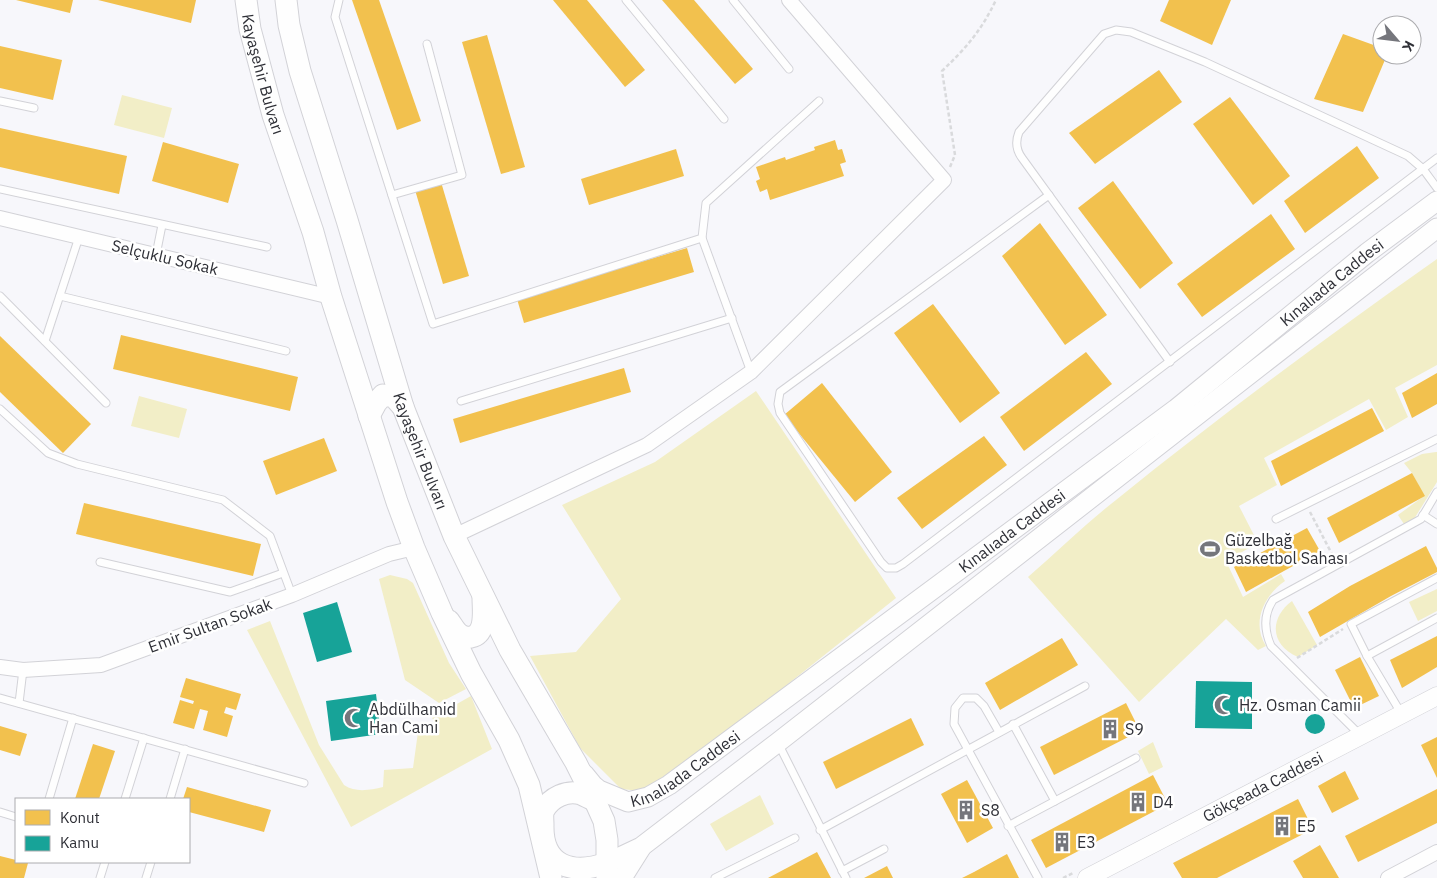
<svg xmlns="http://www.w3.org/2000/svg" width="1437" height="878" font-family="'IBM Plex Sans',sans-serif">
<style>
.green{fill:#f2eec7}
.homes{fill:#f2c14e}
.public{fill:#17a398}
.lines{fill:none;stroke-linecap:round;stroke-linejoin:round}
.service-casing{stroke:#d2d2d7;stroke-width:9}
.minor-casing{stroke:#d2d2d7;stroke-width:16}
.tertiary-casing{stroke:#d2d2d7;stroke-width:19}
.secondary-casing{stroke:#d2d2d7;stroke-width:21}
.primary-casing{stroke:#d2d2d7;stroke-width:23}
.path{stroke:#d9dadc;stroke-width:2.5;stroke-dasharray:4 2.5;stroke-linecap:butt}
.service{stroke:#fefefe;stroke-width:7}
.minor{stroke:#fefefe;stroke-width:14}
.tertiary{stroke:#fefefe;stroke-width:18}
.secondary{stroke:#fefefe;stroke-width:19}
.primary{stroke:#fefefe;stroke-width:21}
.labels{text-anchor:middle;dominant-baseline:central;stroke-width:5;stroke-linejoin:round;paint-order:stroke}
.street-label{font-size:16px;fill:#2f3037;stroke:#fff}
.poi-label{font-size:16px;fill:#2f3037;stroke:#fff;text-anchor:start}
</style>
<rect width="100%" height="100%" fill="#f7f7fb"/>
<g class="green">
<path d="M122 95 172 108 164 138 114 125Z"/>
<path d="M1437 259V365L1395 388 1408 417 1386 430 1369 399 1264 458 1277 485 1239 506 1258 543 1226 561 1243 597 1281 574 1285 581C1264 595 1251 623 1266 646L1258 650 1226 619 1139 702 1028 577C1057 552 1085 524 1116 500 1220 416 1328 336 1437 259Z"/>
<path d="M756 391 896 598 705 750 641 791 621 789 580 748 530 656 576 652 621 599 562 505 655 462Z"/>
<path d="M139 396 187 409 179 438 131 426Z"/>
<path d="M1436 452H1437V482L1414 519 1404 524 1398 515 1424 496 1412 473 1404 463 1422 454Z"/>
<path d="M390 575 407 579 413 583 449 663 466 689 439 703 405 680 379 579Z"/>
<path d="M1437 589V611L1418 621 1409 602Z"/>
<path d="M1292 601 1317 645 1298 657C1270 645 1269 618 1292 601Z"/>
<path d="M270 621 319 745 344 785C356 793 370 790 383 787L384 770 413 768 418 732 422 730 434 734C437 729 437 723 432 718L471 696 492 749 351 827 247 630Z"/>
<path d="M1153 742 1163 767 1149 774 1138 751Z"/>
<path d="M760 795 774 824 726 851 710 824Z"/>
</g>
<g class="homes">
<path d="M16 0H73L70 13Z"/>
<path d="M98 0H196L191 23Z"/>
<path d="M352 0H379L421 121 397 130Z"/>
<path d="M553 0H587L645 70 625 87Z"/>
<path d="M662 0H694L753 69 735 84Z"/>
<path d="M1169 0H1231L1212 45 1160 21Z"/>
<path d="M1343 34 1382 48V55H1387L1363 112 1314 99Z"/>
<path d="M487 35 525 167 501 174 462 42Z"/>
<path d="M0 46 62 60 53 100 0 88Z"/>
<path d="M1159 70 1182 102 1095 164 1069 133Z"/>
<path d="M1230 97 1290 176 1253 205 1193 124Z"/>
<path d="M0 128 127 156 119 194 0 167Z"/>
<path d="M835 140 838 150 842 149 846 162 840 164 844 176 770 200 767 189 760 192 756 181 760 179 756 167 785 157 786 160 815 150 814 147Z"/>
<path d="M163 142 239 164 228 203 152 181Z"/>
<path d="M1357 146 1379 178 1305 233 1284 201Z"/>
<path d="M676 149 684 176 589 205 581 179Z"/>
<path d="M1113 181 1173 263 1140 289 1078 208Z"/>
<path d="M441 182 469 276 443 284 415 190Z"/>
<path d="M1271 214 1295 249 1202 317 1177 284Z"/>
<path d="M1040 223 1107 315 1065 345 1002 256Z"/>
<path d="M687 248 694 272 524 323 517 299Z"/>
<path d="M933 304 1000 393 960 423 894 333Z"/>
<path d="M121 335 298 377 290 411 113 369Z"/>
<path d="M0 336 91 424 63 453 0 392Z"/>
<path d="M1086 352 1112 384 1024 451 1000 417Z"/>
<path d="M624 368 631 392 460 443 453 419Z"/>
<path d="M1437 373V404L1412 418 1402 393Z"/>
<path d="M822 383 892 472 855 502 784 415Z"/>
<path d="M1372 408 1384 431 1281 486 1271 461Z"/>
<path d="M984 436 1007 465 922 529 897 498Z"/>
<path d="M324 438 337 471 276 495 263 461Z"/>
<path d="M1412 473 1425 496 1339 543 1327 518Z"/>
<path d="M84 503 261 544 253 576 76 534Z"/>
<path d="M1307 528 1320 551 1246 592 1234 567Z"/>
<path d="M1426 546 1437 568V572L1391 596 1320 637 1308 612 1350 586Z"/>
<path d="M1437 636V667L1402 688 1390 660Z"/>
<path d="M1062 638 1078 665 1000 710 985 683Z"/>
<path d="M1360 657 1379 696 1354 708 1335 670Z"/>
<path d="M186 678 241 694 236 710 226 707 224 713 233 716 227 737 203 730 208 711 200 709 194 729 173 723 180 700 193 704 194 701 180 697Z"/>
<path d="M1126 703 1140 731 1054 775 1040 747Z"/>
<path d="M911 718 924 745 836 789 823 762Z"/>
<path d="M0 726 27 734 20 756 0 750Z"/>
<path d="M1437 737V778L1421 745Z"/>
<path d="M93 744 115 751 99 799H75Z"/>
<path d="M1345 771 1359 799 1332 813 1318 786Z"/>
<path d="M1153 775 1168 804 1046 868 1031 840Z"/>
<path d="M967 780 993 828 967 843 941 794Z"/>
<path d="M187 787 271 810 264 832 189 812V799H183Z"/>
<path d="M1437 789V823L1358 862 1345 836Z"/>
<path d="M1298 799 1313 829 1217 878H1182L1173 863Z"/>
<path d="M1320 845 1339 878H1303L1293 861Z"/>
<path d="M817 852 831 878H768Z"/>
<path d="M1007 854 1019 878H962L974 872Z"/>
<path d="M0 856 16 860V862L28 863 24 878H0Z"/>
<path d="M887 866 893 878H864Z"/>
</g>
<g class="public">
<path d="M337 602 352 652 317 662 303 613Z"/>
<path d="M1196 681 1252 682V729L1195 728Z"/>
<path d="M376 694 381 734 331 741 326 701Z"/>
<circle cx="1315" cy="724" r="10"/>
</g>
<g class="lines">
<defs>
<g id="service">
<path d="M339 0 335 17 433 324 702 238 706 203 819 101"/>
<path d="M626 0 724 119"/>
<path d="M733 0 789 69"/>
<path d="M0 101 34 108"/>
<path d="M0 189 267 247"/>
<path d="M392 195 462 175 427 44"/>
<path d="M1049 195 780 392 778 404 780 413 881 562 887 568H896L903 564 1437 158"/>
<path d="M702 238 751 372"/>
<path d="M156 255 162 225"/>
<path d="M0 296 106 403"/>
<path d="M60 296 286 351"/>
<path d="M45 341 79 237"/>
<path d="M1170 362 1022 158C1016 150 1015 142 1019 132L1104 34 1116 30 1131 32 1205 62 1408 156 1423 169 1437 188"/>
<path d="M461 401 732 318"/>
<path d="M0 409 48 453 77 464 223 500 270 536 292 595"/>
<path d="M1423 515 1437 524"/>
<path d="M1276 519 1437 439"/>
<path d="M100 562 230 592 283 573"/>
<path d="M1367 656 1437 618"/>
<path d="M0 698 304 783"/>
<path d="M19 703 23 670"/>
<path d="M1401 713 1367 656 1351 624 1437 578"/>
<path d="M1013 724 1055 801"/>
<path d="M999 732 984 706 976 698H963L955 708 954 724 1038 878"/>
<path d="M1360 735 1271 646C1264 630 1263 615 1273 600L1421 519 1437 492"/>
<path d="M778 743 846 878"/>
<path d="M49 799 73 718"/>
<path d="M125 799 144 738"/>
<path d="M170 799 185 749"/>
<path d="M0 812 16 817"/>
<path d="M1008 826 1136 758"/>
<path d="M820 830 1085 686"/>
<path d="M842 871 884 849"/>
<path d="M100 878 105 862"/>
<path d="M146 878 151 862"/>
<path d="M715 878 795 838"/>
</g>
<g id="minor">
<path d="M0 218 331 297"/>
<path d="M454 536 647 445 751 372 944 180 789 0"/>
<path d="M0 667 23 670 101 665 292 595 389 554 414 548"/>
<path d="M1388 878 1437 852"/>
</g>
<g id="tertiary">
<path id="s1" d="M1087 878 1437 696"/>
</g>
<g id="secondary">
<path id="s2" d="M584 774 593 785 599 790 628 802 648 797 669 785 1176 409 1367 253 1437 201"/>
<path d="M607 863 641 847 777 743 1437 228"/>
<path d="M622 878 641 848"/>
</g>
<g id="primary">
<path id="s3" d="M246 0 250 29 273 115 313 232 331 297 397 502 414 548 442 613 471 673 509 740 529 785 551 878"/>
<path id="s4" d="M286 0 289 25 300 71 347 220 403 407 454 536 510 650 576 763 595 801 604 821 607 840V878"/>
<path d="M369 416 376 403 383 395 394 397 403 407"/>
<path d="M449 621C452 625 455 631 459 634 463 637 467 638 471 637 487 634 483 610 483 598"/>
<path d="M595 801C591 799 586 796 581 794 567 790 551 797 544 810 542 814 543 820 543 825 542 867 573 875 607 863"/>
</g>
</defs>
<use href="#service" class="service-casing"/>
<use href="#minor" class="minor-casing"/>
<use href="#tertiary" class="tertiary-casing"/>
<use href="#secondary" class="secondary-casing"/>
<use href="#primary" class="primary-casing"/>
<g class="path">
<path d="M950 167 955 155 942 71C967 47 981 31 996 0"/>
<path d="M1310 512 1333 556"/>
<path d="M1297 658 1343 629"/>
<path d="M1063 878 1073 873"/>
</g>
<use href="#service" class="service"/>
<use href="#minor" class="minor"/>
<use href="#tertiary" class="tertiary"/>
<use href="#secondary" class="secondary"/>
<use href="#primary" class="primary"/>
</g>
<defs>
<symbol id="stadium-bare" viewBox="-9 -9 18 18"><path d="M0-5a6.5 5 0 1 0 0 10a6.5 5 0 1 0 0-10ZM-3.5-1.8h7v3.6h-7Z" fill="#75767c" stroke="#fff" stroke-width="2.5" paint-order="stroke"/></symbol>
<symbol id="mosque-bare" viewBox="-9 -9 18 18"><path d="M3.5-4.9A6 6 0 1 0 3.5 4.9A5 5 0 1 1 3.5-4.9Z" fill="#75767c" stroke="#fff" stroke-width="2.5" paint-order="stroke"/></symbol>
<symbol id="building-bare" viewBox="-9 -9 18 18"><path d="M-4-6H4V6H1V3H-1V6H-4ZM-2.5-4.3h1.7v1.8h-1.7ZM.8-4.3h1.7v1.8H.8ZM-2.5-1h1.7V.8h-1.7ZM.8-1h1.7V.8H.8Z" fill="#75767c" stroke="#fff" stroke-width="2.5" paint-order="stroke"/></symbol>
</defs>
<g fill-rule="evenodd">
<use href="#stadium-bare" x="1196" y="535" width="28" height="28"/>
<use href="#mosque-bare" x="1210" y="691" width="28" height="28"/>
<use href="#mosque-bare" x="340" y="704" width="28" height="28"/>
<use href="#building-bare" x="1096" y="715" width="28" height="28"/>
<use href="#building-bare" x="1124" y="788" width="28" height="28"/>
<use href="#building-bare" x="952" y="796" width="28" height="28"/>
<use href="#building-bare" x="1268" y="812" width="28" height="28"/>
<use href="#building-bare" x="1048" y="828" width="28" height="28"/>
</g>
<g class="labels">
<g class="street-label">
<text stroke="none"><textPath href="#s3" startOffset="76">Kayaşehir Bulvarı</textPath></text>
<text transform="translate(165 257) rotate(13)">Selçuklu Sokak</text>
<text stroke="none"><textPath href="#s2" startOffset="930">Kınalıada Caddesi</textPath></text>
<text stroke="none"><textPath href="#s4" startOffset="471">Kayaşehir Bulvarı</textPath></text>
<text stroke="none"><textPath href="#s2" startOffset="525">Kınalıada Caddesi</textPath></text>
<text transform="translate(210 625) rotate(-20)">Emir Sultan Sokak</text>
<text stroke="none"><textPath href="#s2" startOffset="120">Kınalıada Caddesi</textPath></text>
<text stroke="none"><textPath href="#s1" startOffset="198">Gökçeada Caddesi</textPath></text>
</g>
<g class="poi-label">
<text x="1225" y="540">Güzelbağ<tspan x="1225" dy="18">Basketbol Sahası</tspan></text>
<text x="1239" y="705">Hz. Osman Camii</text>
<text x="369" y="709">Abdülhamid<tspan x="369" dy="18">Han Cami</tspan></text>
<text x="1125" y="729">S9</text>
<text x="1153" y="802">D4</text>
<text x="981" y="810">S8</text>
<text x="1297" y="826">E5</text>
<text x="1077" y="842">E3</text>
</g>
</g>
<rect x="15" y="798" width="175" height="65" fill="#ffffff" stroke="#acacaf"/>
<rect x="25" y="810" width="25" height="15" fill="#f2c14e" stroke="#acacaf"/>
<text x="60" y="823" font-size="15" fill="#2f3037">Konut</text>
<rect x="25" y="836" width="25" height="15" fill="#17a398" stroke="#acacaf"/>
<text x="60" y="848" font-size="15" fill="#2f3037">Kamu</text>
<g transform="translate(1397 40) rotate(118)"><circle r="24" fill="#ffffff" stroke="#acacaf"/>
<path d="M0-4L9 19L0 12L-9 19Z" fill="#75767c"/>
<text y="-8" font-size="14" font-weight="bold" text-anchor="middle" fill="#2f3037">K</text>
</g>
</svg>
